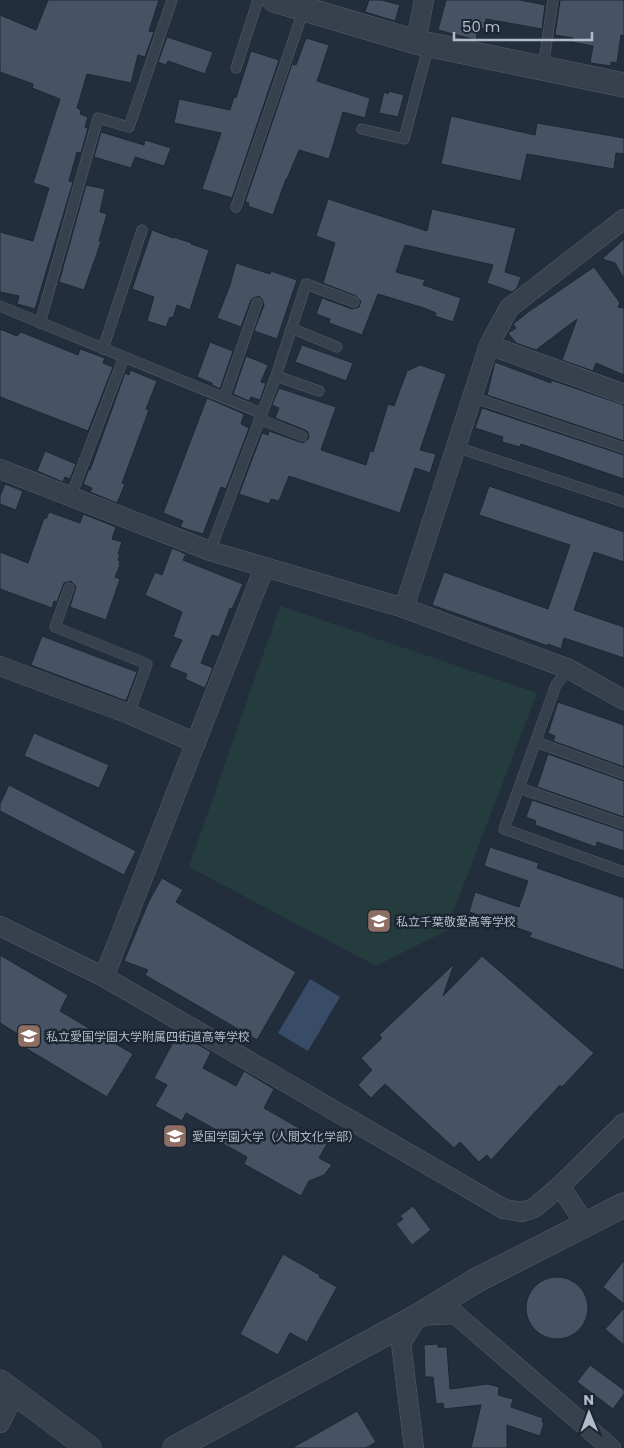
<svg xmlns="http://www.w3.org/2000/svg" width="624" height="1448" font-family="Poppins,'Noto Sans JP',sans-serif">
<style>
.green{fill:#253c3e}
.water{fill:#384c67}
.building{fill:#465364;stroke:#1e2734}
.lines{fill:none;stroke-linecap:round;stroke-linejoin:round}
.service-casing{stroke:#555e6b;stroke-width:11}
.minor-casing{stroke:#555e6b;stroke-width:20}
.tertiary-casing{stroke:#555e6b;stroke-width:25}
.service{stroke:#37404d;stroke-width:10}
.minor{stroke:#37404d;stroke-width:19}
.tertiary{stroke:#37404d;stroke-width:24}
.labels{text-anchor:middle;dominant-baseline:central;stroke-width:5;stroke-linejoin:round;paint-order:stroke}
.poi-label{font-size:12px;fill:#b2bbc9;stroke:#1c2532;text-anchor:start}
</style>
<rect width="100%" height="100%" fill="#232e3d"/>
<path class="green" d="M280 606 537 693 446 931 376 966 189 867Z"/>
<path class="water" d="M310 979 340 997 308 1051 278 1033Z"/>
<g class="building">
<path d="M48 0H159L149 31 154 32 145 57 138 55 131 83 87 74 77 108 81 110 80 114 88 117 85 127 88 128 81 153 77 152 69 181 73 182 35 309 17 304 19 296 0 292V232L33 241 49 188 33 183 60 99 32 88 33 84 0 72V15L36 30Z"/>
<path d="M369 0H382L400 5 395 21 365 12Z"/>
<path d="M446 0H520L545 5 542 29 486 19 484 29 478 28 476 40 438 30Z"/>
<path d="M560 0H624V36L621 35 617 63 611 62V66L590 63 593 46 572 42 573 38 555 35Z"/>
<path d="M167 37 213 52 205 74 168 61 166 65 158 62Z"/>
<path d="M306 38 329 45 317 81 370 98 365 118 343 112 329 159 299 150 287 179H286L273 215 248 206 249 203 245 202 292 64 296 65Z"/>
<path d="M251 51 279 60 232 198 202 189 221 133 174 123 179 99 230 110 234 97 236 98Z"/>
<path d="M389 91 404 95 398 117 379 113 384 92 388 94Z"/>
<path d="M451 116 535 135 537 123 624 138V154L616 153 614 169 527 154 521 181 441 164Z"/>
<path d="M101 132 144 145 145 140 171 148 164 166 135 157 131 168 94 157Z"/>
<path d="M86 185 105 189 100 212 107 214 99 241 101 242 84 290 59 282Z"/>
<path d="M328 199 427 231 432 209 516 228 505 272 521 277 517 288 512 292 487 283 493 265 405 245 396 272 425 280 423 285 461 298 453 322 435 316 436 313 424 308 378 294 362 335 329 323 330 319 316 314 322 298 352 309 359 307 361 301 356 296 323 283 335 243 316 236Z"/>
<path d="M152 230 173 238V237L192 243 191 244 209 250 190 310 177 305 173 318 170 317 166 327 147 321 154 297 132 289Z"/>
<path d="M624 239V279L615 263 602 259Z"/>
<path d="M236 263 270 274 271 271 297 280 277 339 254 331 264 305 262 299 259 296 253 298 251 300 241 327 217 318 230 285Z"/>
<path d="M594 267 620 303 618 307 624 308V375L596 363 593 371 562 360 577 319 536 350 516 343 508 333 516 328 513 324 531 310Z"/>
<path d="M0 329 17 336 21 332 78 355 80 349 105 358 103 363 113 367 88 431 0 397Z"/>
<path d="M210 342 233 351 220 389 212 385V383L197 377Z"/>
<path d="M302 345 353 363 346 381 295 362Z"/>
<path d="M246 356 268 365 261 382 266 383 260 400 251 397 249 401 233 394Z"/>
<path d="M495 362 551 383V380L554 381 624 405V441L487 395Z"/>
<path d="M420 365 446 374 420 450 436 454 430 473 415 468 400 513 289 476 279 501 271 499 269 504 239 494 262 433 268 435 269 431 303 443 309 438 308 432 305 430 275 418 279 408 272 405 279 388 336 407 321 450 366 465 370 451 373 452 388 404 394 406 407 371Z"/>
<path d="M130 370 157 381 146 409 149 410 122 483 125 484 117 503 90 492 92 488 83 484 89 469 90 470 125 373 129 375Z"/>
<path d="M207 398 244 414 241 424 249 428 226 489 221 487 203 534 180 527 183 521 163 513Z"/>
<path d="M482 408 624 455V479L521 444 520 447 502 442 503 437 475 428Z"/>
<path d="M45 451 76 464 70 479 65 477 63 482 37 471Z"/>
<path d="M5 484 23 491 16 510 0 504V496Z"/>
<path d="M489 486 624 532V562L594 552 574 610 624 627V658L564 638 561 649 548 644V646L432 605 444 572 548 609 570 545 479 515Z"/>
<path d="M49 512 80 523 83 514 116 527 112 539 122 542 118 554 120 555 118 560 120 561 119 564 120 565 115 577 120 579 106 620 70 607 76 587 71 581 64 583 57 602 54 601 52 608 0 589V552L28 563 44 518 46 519Z"/>
<path d="M172 548 186 554 183 560 243 584 232 609 230 608 219 637 212 635 201 663 213 668 205 688 185 679 187 674 169 667 182 640 173 637 182 612 145 595 155 572 162 575Z"/>
<path d="M42 636 137 672 126 701 31 665Z"/>
<path d="M558 702 624 725V767L553 741 555 736 548 733Z"/>
<path d="M34 733 109 765 99 788 24 756Z"/>
<path d="M548 754 624 781V817L537 787Z"/>
<path d="M9 785 136 851 124 875 0 811V804Z"/>
<path d="M532 800 624 831V851L597 842 596 847 535 825 536 821 526 817Z"/>
<path d="M490 847 539 863 537 868 624 898V970L529 937 532 933 469 912 475 892 519 907 528 881 484 866Z"/>
<path d="M162 878 183 890 176 902 296 972 257 1040 145 975 148 970 124 961 149 901Z"/>
<path d="M0 955 68 995 60 1011 133 1054 107 1097 24 1047 28 1040 0 1023Z"/>
<path d="M482 956 594 1053 562 1087 560 1085 491 1160 487 1155 479 1162 460 1142 454 1148 385 1084 371 1098 358 1085 372 1070 361 1058 382 1038 379 1035 454 964 443 996Z"/>
<path d="M178 1033 211 1052 203 1068 236 1086 244 1071 274 1089 264 1108 327 1144 319 1158 332 1165 324 1175 309 1181 301 1196 244 1164 247 1157 209 1136 213 1128 186 1113 182 1121 155 1106 167 1085 154 1078Z"/>
<path d="M413 1206 431 1230 412 1245 396 1224 403 1219 400 1216Z"/>
<path d="M283 1254 320 1275 319 1277 337 1287 307 1342 290 1333 278 1355 240 1334Z"/>
<path d="M624 1260V1304L603 1287Z"/>
<circle cx="557" cy="1308" r="31"/>
<path d="M624 1308V1345L605 1329Z"/>
<path d="M438 1344V1347H447L450 1389 488 1384 499 1387 498 1395 513 1399 511 1407 543 1418 542 1422 544 1423 540 1436 507 1425V1448H471L481 1405 444 1409 443 1403 436 1404 433 1377H425L424 1345Z"/>
<path d="M590 1365 624 1390V1394L613 1409 577 1382Z"/>
<path d="M357 1411 376 1442 366 1448H292Z"/>
</g>
<g class="lines">
<defs>
<g id="service">
<path d="M236 68 258 0"/>
<path d="M543 68 553 0"/>
<path d="M362 129 404 139 429 44"/>
<path d="M236 207 304 9"/>
<path d="M0 306 261 413"/>
<path d="M40 323 98 118 129 127 172 0"/>
<path d="M291 328 337 347"/>
<path d="M103 349 142 230"/>
<path d="M276 376 319 391"/>
<path d="M472 397 624 448"/>
<path d="M224 398 257 303"/>
<path d="M259 419 302 436"/>
<path d="M456 447 624 502"/>
<path d="M71 496 124 357"/>
<path d="M210 551 276 376 306 284 354 302"/>
<path d="M69 588 55 627 147 664 129 714"/>
<path d="M569 669 556 685 504 829 624 872"/>
<path d="M536 742 624 774"/>
<path d="M519 788 624 824"/>
</g>
<g id="minor">
<path d="M416 42 424 0"/>
<path d="M489 345 509 308 624 219"/>
<path d="M0 469 210 551 404 608 569 669 624 700"/>
<path d="M404 608 489 345 624 394"/>
<path d="M0 666 129 714 196 743"/>
<path d="M0 926 104 977 504 1209 522 1212 534 1208 560 1186 624 1123"/>
<path d="M104 977 264 568"/>
<path d="M560 1186 586 1225"/>
<path d="M0 1423 15 1393"/>
<path d="M414 1448 401 1343 418 1316 455 1314 611 1448"/>
</g>
<g id="tertiary">
<path d="M274 0 416 42 624 85"/>
<path d="M0 1382 89 1448"/>
<path d="M175 1448 418 1316 477 1280 624 1205"/>
</g>
</defs>
<use href="#service" class="service-casing"/>
<use href="#minor" class="minor-casing"/>
<use href="#tertiary" class="tertiary-casing"/>
<use href="#service" class="service"/>
<use href="#minor" class="minor"/>
<use href="#tertiary" class="tertiary"/>
</g>
<defs>
<symbol id="school-square" viewBox="-11 -11 22 22"><rect x="-9" y="-9" width="18" height="18" rx="4" fill="#8d6e63" stroke="#1c2532"/><path d="M0-5L7-2L0 1L-7-2ZM-4 1L0 2.5L4 1V4Q0 6-4 4Z" fill="#fff"/></symbol>
<symbol id="university-square" viewBox="-11 -11 22 22"><rect x="-9" y="-9" width="18" height="18" rx="4" fill="#8d6e63" stroke="#1c2532"/><path d="M0-5L7-2L0 1L-7-2ZM-4 1L0 2.5L4 1V4Q0 6-4 4Z" fill="#fff"/></symbol>
</defs>
<g fill-rule="evenodd">
<use href="#school-square" x="365" y="907" width="28" height="28"/>
<use href="#school-square" x="15" y="1022" width="28" height="28"/>
<use href="#university-square" x="161" y="1122" width="28" height="28"/>
</g>
<g class="labels">
<g class="poi-label">
<text x="396" y="921">私立千葉敬愛高等学校</text>
<text x="46" y="1036">私立愛国学園大学附属四街道高等学校</text>
<text x="192" y="1136">愛国学園大学（人間文化学部）</text>
</g>
</g>
<g transform="translate(589 1413) rotate(359)" stroke="#1c2532" stroke-width="4" paint-order="stroke">
<path d="M0-4L9 19L0 12L-9 19Z" fill="#b2bbc9"/>
<text y="-8" font-size="14" font-weight="bold" text-anchor="middle" fill="#b2bbc9">N</text>
</g>
<path d="M454 32v8h138v-8" fill="none" stroke="#b2bbc9" stroke-width="2.5"/>
<text x="462" y="32" font-size="15" fill="#b2bbc9" stroke="#1c2532" stroke-width="4" paint-order="stroke">50 m</text>
</svg>
